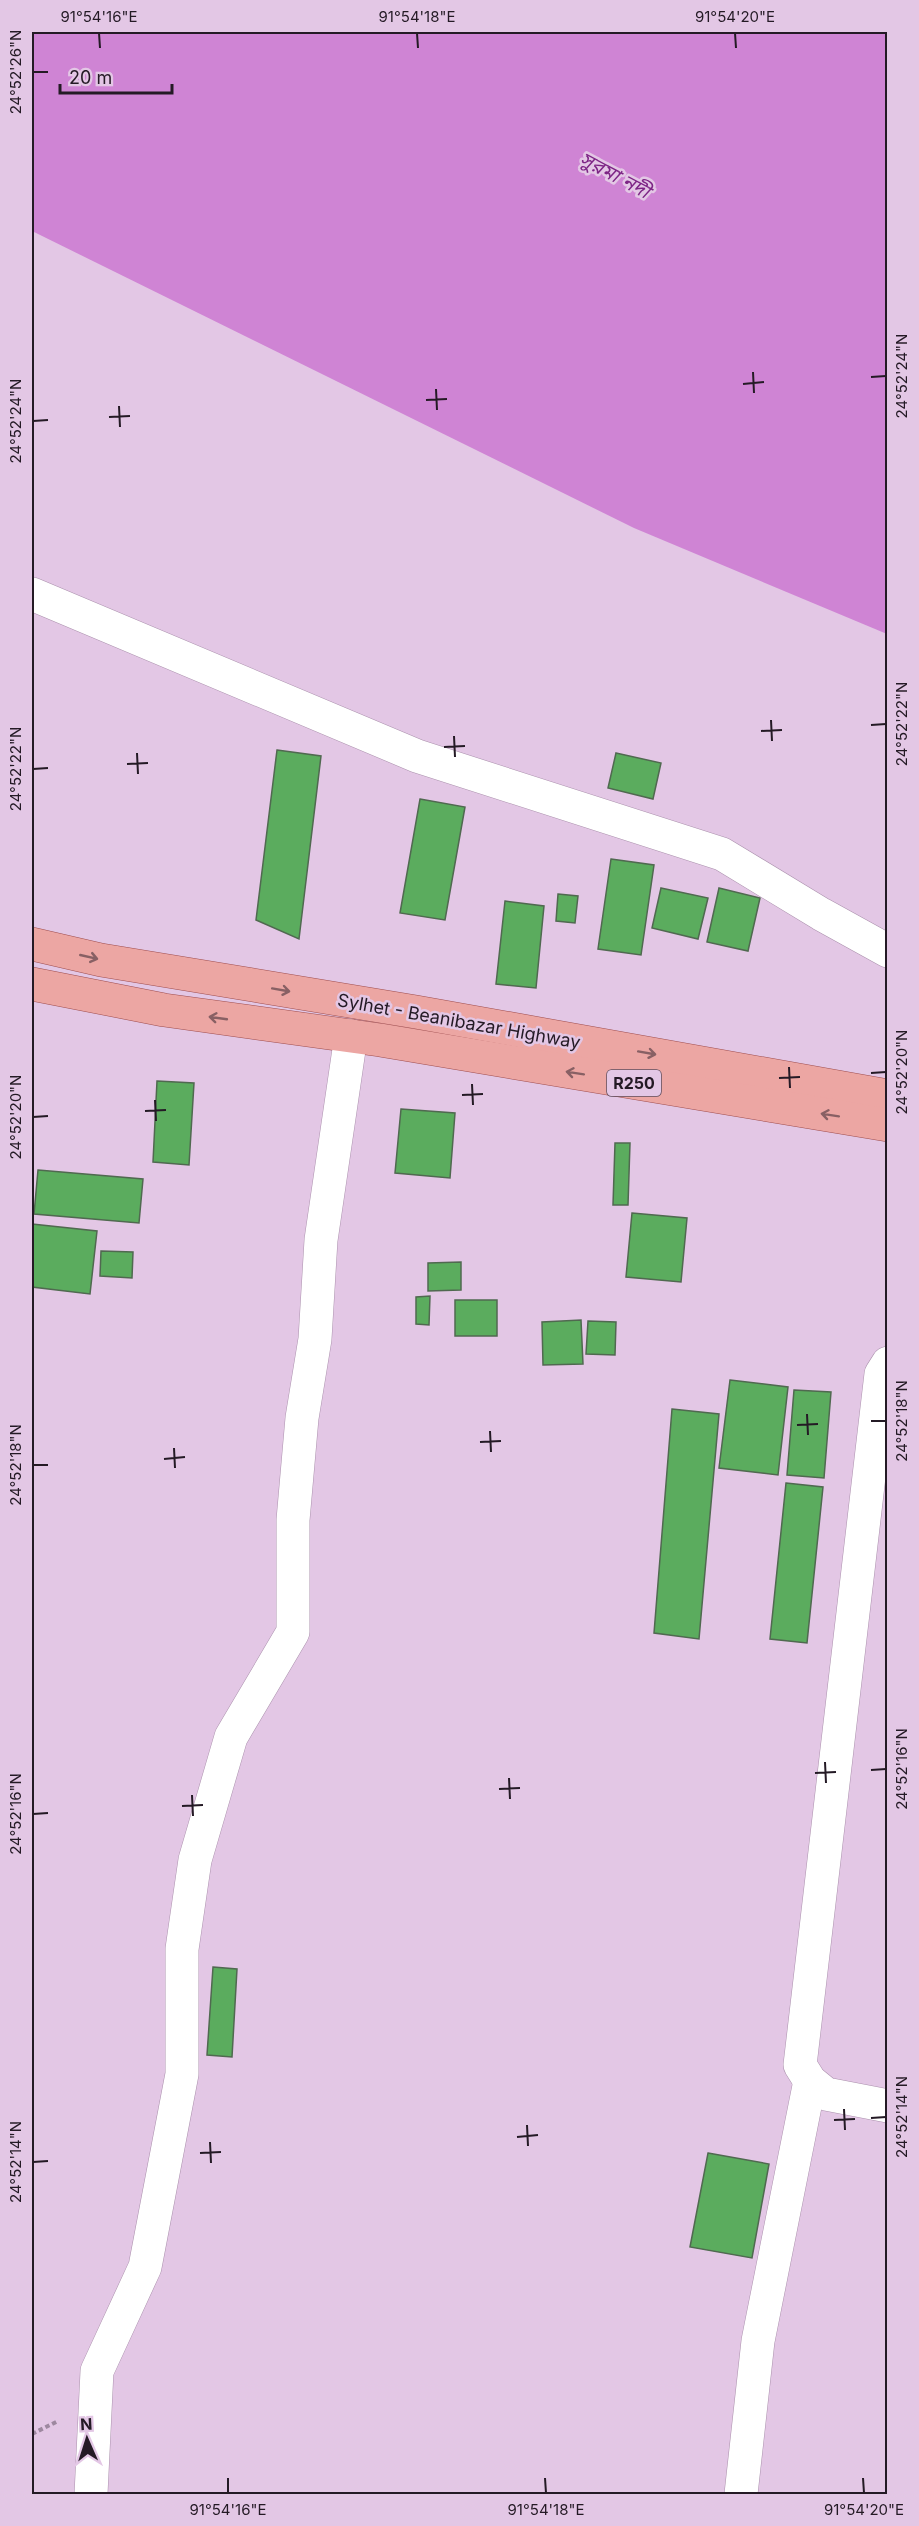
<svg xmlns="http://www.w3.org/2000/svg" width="919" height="2526" font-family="Inter,'Noto Sans Bengali',sans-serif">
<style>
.water{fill:#cf84d4}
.building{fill:#5bac5e;stroke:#506950;stroke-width:1.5}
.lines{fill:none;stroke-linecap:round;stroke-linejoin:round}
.street-casing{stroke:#ab91ad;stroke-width:34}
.primary-casing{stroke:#9e4e4f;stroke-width:34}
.path{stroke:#9d889f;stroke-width:4;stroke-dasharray:4.5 3;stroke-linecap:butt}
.street{stroke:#fff;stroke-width:33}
.primary{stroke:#eca6a3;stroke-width:33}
.oneway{stroke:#886064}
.ticks{fill:none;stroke:#241a25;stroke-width:2}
.labels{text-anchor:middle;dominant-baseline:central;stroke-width:5;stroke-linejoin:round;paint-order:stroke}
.shield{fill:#e3c7e5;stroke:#5d4e5f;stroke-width:1.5}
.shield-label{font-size:16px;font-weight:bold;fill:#241a25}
.street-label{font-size:18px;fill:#241a25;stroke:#e3c7e5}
.water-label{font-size:20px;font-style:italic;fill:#7d2485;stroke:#e3c7e5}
.neatline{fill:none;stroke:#241a25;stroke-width:2}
.ticks-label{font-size:15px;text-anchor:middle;fill:#241a25}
</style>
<rect width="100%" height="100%" fill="#e3c7e5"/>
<path class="water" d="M32 32H887V634L634 528 32 231Z"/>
<g class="building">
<path d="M277 750 321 756 299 939 256 920Z"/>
<path d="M616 753 661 763 653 799 608 788Z"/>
<path d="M420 799 465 807 445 920 400 913Z"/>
<path d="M611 859 654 865 641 955 598 949Z"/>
<path d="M661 888 708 898 698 939 652 928Z"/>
<path d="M719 888 760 898 748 951 707 942Z"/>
<path d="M558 894 578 896 575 923 556 921Z"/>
<path d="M505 901 544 906 536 988 496 984Z"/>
<path d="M157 1081 194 1083 189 1165 153 1162Z"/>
<path d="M401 1109 455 1113 450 1178 395 1173Z"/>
<path d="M615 1143H630L628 1205H613Z"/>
<path d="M38 1170 143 1179 139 1223 34 1214Z"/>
<path d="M632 1213 687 1218 681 1282 626 1277Z"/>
<path d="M32 1224 97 1231 90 1294 32 1287Z"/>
<path d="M101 1251 133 1252 132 1278 100 1276Z"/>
<path d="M461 1262V1290L428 1291V1263Z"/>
<path d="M430 1296 429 1325 416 1324V1297Z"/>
<rect x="455" y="1300" width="42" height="36"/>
<path d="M581 1320 583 1364 543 1365 542 1322Z"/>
<path d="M588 1321 616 1322 615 1355 586 1354Z"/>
<path d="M730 1380 788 1387 778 1475 719 1468Z"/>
<path d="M794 1390 831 1392 824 1478 787 1475Z"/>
<path d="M672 1409 719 1414 699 1639 654 1633Z"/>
<path d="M786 1483 823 1487 807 1643 770 1639Z"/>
<path d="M213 1967 237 1969 232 2057 207 2055Z"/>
<path d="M708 2153 769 2164 752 2258 690 2247Z"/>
</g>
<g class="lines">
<defs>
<g id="street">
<path d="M32 594 417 756 722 854 821 914 888 951"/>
<path d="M888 1363 881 1374 800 2065 810 2081 826 2094 888 2106"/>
<path d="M91 2494 97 2371 145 2267 182 2074V1949L195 1860 231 1737 293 1632V1520L302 1418 315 1339 321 1240 351 1036"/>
<path d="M741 2494 758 2341 810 2081"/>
</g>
<g id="primary">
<path d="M32 944 101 960 416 1012 888 1096"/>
<path d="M32 984 164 1010 380 1040 888 1125"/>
</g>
</defs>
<use href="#street" class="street-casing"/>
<use href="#primary" class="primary-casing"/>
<path class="path" d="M32 2434 58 2421"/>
<use href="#street" class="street"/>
<use href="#primary" class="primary"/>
</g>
<defs><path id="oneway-shaft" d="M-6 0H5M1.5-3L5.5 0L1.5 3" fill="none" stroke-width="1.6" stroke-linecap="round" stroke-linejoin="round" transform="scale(1.5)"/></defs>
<g class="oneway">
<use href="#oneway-shaft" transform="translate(89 957) rotate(13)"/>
<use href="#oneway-shaft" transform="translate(281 990) rotate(10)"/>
<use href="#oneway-shaft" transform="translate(218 1018) rotate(-172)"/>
<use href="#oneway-shaft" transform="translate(647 1053) rotate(10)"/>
<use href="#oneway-shaft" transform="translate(575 1073) rotate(-171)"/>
<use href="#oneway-shaft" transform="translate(830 1115) rotate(-171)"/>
</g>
<path class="ticks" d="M99 33 100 48M417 33 418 48M735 33 736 48M33 72H48M753 372 754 393M871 377 886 376M743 384 764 382M436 389 437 410M426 400 447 399M119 406 120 427M109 417 130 416M33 421 48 420M771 720 772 741M871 725 886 724M761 731 782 730M454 736 455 757M444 747 465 746M137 753 138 774M127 764 148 763M33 769 48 768M789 1067 790 1088M871 1073 886 1072M779 1078 800 1077M472 1084 473 1105M462 1095 483 1094M155 1100 156 1121M145 1111 166 1110M33 1117 48 1116M807 1414 808 1435M871 1421H886M797 1425 818 1424M490 1431 491 1452M480 1442 501 1441M174 1448 175 1468M164 1459 185 1457M33 1465H48M825 1762 826 1783M871 1770 886 1769M815 1773 836 1772M509 1778 510 1799M499 1789 520 1788M192 1795 193 1816M182 1806 203 1805M33 1814 48 1813M844 2109 845 2130M871 2118 886 2117M834 2120 855 2119M527 2125 528 2146M517 2137 538 2135M210 2142 211 2163M200 2153 221 2152M33 2162 48 2161M228 2478V2493M545 2478 546 2493M863 2478 864 2493"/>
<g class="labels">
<rect class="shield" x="607" y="1070" width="54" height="26" rx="4.5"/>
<g class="shield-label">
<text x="634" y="1083">R250</text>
</g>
<g class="street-label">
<text transform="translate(459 1021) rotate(10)">Sylhet - Beanibazar Highway</text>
</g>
<g class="water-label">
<text transform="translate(615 175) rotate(28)">সুরমা নদী</text>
</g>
</g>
<rect width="919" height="2526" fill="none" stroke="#e3c7e5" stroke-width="66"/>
<g transform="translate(87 2439) rotate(357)" stroke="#e3c7e5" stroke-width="4.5" paint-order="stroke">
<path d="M0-4.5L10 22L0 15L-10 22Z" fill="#241a25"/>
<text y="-9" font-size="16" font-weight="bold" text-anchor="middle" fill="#241a25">N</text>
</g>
<path d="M60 84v9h112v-9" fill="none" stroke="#241a25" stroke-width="3"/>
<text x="69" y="84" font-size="18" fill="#241a25" stroke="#e3c7e5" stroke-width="4.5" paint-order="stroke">20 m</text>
<rect x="33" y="33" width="853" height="2460" class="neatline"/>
<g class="ticks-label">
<text x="99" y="22">91°54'16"E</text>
<text x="417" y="22">91°54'18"E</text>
<text x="735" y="22">91°54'20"E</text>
<text transform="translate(16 72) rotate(-90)" y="5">24°52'26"N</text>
<text transform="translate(902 376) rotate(-90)" y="5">24°52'24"N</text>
<text transform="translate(16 421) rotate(-90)" y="5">24°52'24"N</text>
<text transform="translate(902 724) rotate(-90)" y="5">24°52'22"N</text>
<text transform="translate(16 769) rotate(-90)" y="5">24°52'22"N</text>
<text transform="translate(902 1072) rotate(-90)" y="5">24°52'20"N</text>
<text transform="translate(16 1117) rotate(-90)" y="5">24°52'20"N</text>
<text transform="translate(902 1421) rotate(-90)" y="5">24°52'18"N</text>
<text transform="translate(16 1465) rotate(-90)" y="5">24°52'18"N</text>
<text transform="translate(902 1769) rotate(-90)" y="5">24°52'16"N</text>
<text transform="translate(16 1814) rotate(-90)" y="5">24°52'16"N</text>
<text transform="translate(902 2117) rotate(-90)" y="5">24°52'14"N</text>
<text transform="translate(16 2162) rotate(-90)" y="5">24°52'14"N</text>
<text x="228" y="2515">91°54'16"E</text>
<text x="546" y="2515">91°54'18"E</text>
<text x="864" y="2515">91°54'20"E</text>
</g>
</svg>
